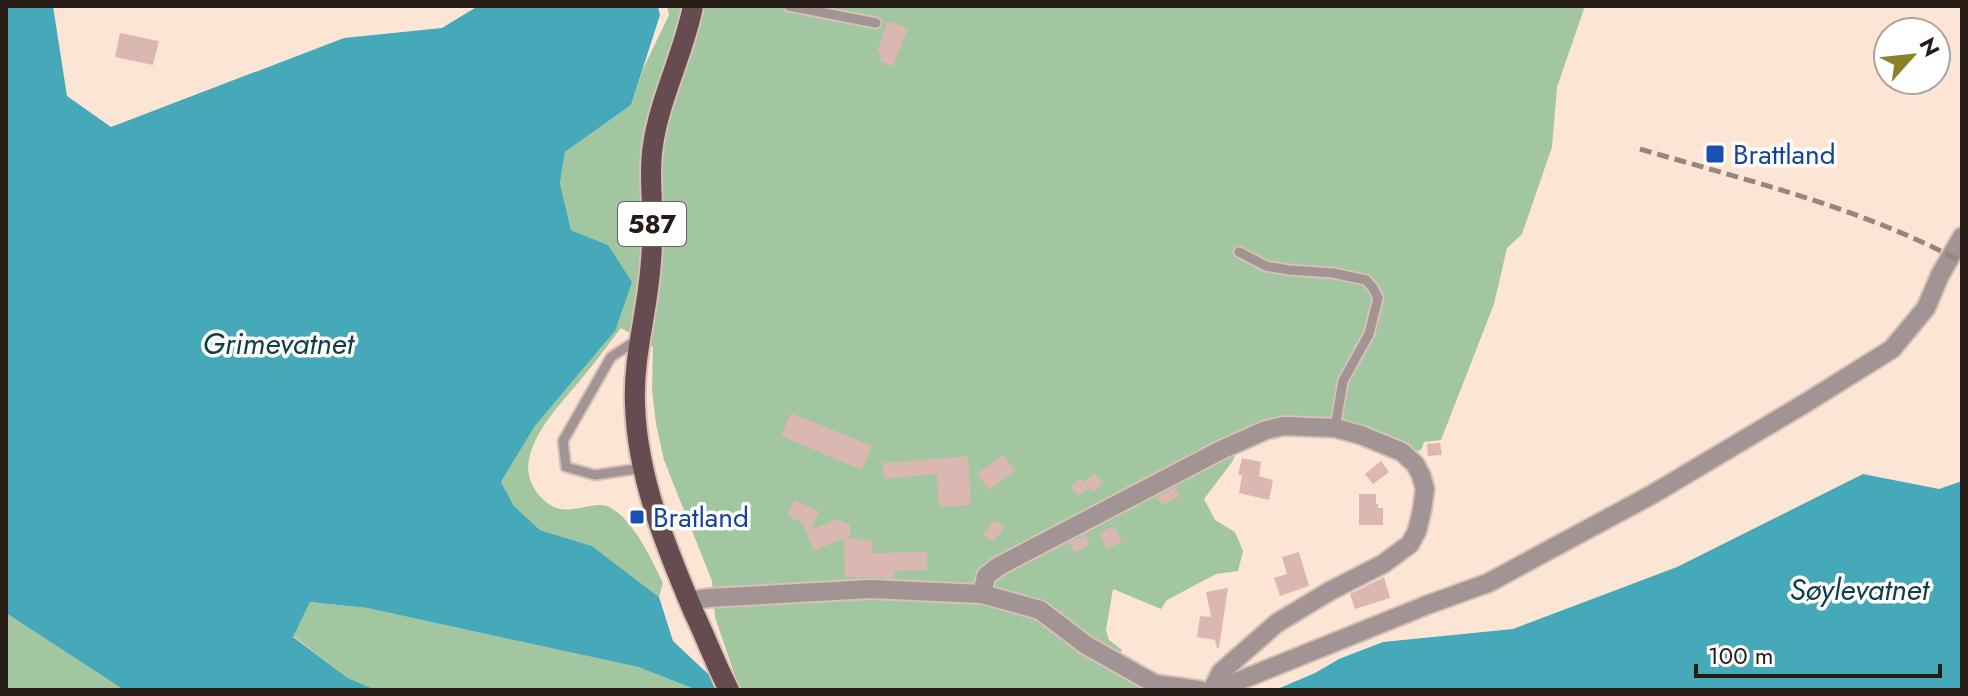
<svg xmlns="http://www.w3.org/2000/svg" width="1968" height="696" font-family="Jost,sans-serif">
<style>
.green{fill:#a1c6a0}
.water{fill:#46a9ba}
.building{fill:#dab8b1}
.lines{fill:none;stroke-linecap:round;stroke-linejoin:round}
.lane-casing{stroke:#d6c1b3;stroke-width:13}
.street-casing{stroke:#d6c1b3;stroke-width:22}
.primary-casing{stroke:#d6c1b3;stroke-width:24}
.lane{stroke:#a29395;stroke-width:9}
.street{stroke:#a29395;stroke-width:18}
.primary{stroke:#664c51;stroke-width:20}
.rail{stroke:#98867b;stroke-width:5;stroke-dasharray:12 6;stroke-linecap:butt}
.transit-dot{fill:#1a4fb4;stroke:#fff;stroke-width:3}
.labels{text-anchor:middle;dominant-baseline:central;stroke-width:7;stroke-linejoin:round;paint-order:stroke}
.shield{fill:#fff;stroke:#68605b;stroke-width:2}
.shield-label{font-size:26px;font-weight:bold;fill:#271c15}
.transit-label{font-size:28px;fill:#164399;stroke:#fff;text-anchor:start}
.water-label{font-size:30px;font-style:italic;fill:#103e46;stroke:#fff}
</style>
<rect width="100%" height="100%" fill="#fde5d6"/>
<g class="green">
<path d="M667 6H1585L1557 87 1552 147 1522 234 1507 248 1494 304 1441 440 1424 442 1421 450 1411 452 1387 438 1247 433 1232 462 1204 499 1215 520 1235 532 1243 551 1238 571 1216 574 1167 600 1161 609 1113 589 1106 630 1109 640 1122 650 1117 659 1182 690H745L739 688 715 617 712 581 664 460 656 424 652 390 653 347 621 328C608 345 596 361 583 377 564 400 535 429 529 459 525 478 535 496 552 506 572 517 595 498 611 508 634 521 652 560 663 583L659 597 592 546 540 530 514 506 501 482 535 426 615 331 608 245 571 230 560 183 565 152 631 105 643 69 669 15Z"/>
<path d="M310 602 367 608 638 667 697 690H376L348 678 293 636Z"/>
<path d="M6 613 124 690H6Z"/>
</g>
<g class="water">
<path d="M6 6H53L67 96 111 127 344 38 442 28 478 6H658L660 15 631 105 565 152 560 183 571 230 608 245 632 282 615 331 535 426 501 482 514 506 540 530 592 546 659 597 673 641 707 673 745 690H697L638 667 367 608 310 602 293 637 348 678 376 690H124L6 613Z"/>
<path d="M1863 474 1939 489 1962 481V690H1275L1315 673 1339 659 1383 642 1513 629 1677 567Z"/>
</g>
<g class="building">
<path d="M888 21 908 28 893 66 880 61 882 54 877 52Z"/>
<path d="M120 33 159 41 153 65 115 57Z"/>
<path d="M791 413 872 446 862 470 781 436Z"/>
<path d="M1440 443 1442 455 1428 456 1427 444Z"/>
<path d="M1003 455 1015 470 989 490 977 474Z"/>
<path d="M968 456 971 505 939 507 937 474 884 479 883 463Z"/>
<path d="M1242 458 1261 462 1259 476 1273 480 1269 500 1239 493 1242 475H1238Z"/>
<path d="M1381 461 1389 472 1373 484 1365 474Z"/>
<path d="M1094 473 1103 483 1093 492 1084 482Z"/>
<path d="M1080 478 1089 488 1079 496 1071 487Z"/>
<path d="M1175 487 1180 496 1161 505 1157 497Z"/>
<path d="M1359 494H1376V504H1378V508H1383V525H1359Z"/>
<path d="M794 500 819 511 811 530 837 519 850 525V536L846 538 873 541 872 553 927 552V570L894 571V578L845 577 844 538 814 551 802 522 787 516Z"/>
<path d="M994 520 1004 527 994 542 983 535Z"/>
<path d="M1114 526 1122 542 1107 549 1099 533Z"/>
<path d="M1085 535 1090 544 1076 552 1074 551 1069 543Z"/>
<path d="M1299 552 1309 586 1280 596 1274 578 1287 574 1282 557Z"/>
<path d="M1384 577 1390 598 1355 609 1350 594Z"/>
<path d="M1228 588 1219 648H1217L1215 640 1197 637 1200 616 1211 617 1206 592Z"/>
</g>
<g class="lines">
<defs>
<g id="lane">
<path d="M789 6 876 23"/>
<path d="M1239 252 1266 266 1289 270 1333 273 1366 280 1373 288 1378 298 1369 334 1343 381 1335 428"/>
<path d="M637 340 611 357 563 441 566 467 595 475 643 468"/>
</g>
<g id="street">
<path d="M982 594 986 576 999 566 1221 450 1266 430 1284 426 1335 428 1361 435 1402 452 1415 464 1421 475 1425 489 1422 510 1417 531 1410 544 1383 564 1330 591 1277 623 1221 672 1212 690"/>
<path d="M689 601 708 598 871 589 982 594 1040 610 1086 645 1155 684 1199 690"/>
<path d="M1216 690 1427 605 1488 583 1653 494 1804 404 1892 349 1926 308 1940 275 1962 237"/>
</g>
<path id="primary" d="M693 6C684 53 660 97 653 145 649 168 652 189 652 212 653 232 652 253 650 272 646 317 633 359 635 404 637 477 666 547 694 613 706 638 716 665 729 690"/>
</defs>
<use href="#lane" class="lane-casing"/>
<use href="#street" class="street-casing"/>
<use href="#primary" class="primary-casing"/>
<use href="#lane" class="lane"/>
<use href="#street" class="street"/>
<use href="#primary" class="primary"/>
<path class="rail" d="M1640 149C1749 181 1862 208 1962 262"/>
</g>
<g class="transit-dot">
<rect x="1705" y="144" width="20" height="20" rx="4"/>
<rect x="629" y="509" width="16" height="16" rx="4"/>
</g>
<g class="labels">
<rect class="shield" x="618" y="202" width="68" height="44" rx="6"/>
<g class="shield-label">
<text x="652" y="224">587</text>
</g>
<g class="transit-label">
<text x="1733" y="154">Brattland</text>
<text x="653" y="517">Bratland</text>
</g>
<g class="water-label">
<text x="278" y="343">Grimevatnet</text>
<text x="1859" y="589">Søylevatnet</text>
</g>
</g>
<rect width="1968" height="696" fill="none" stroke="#271c15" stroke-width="16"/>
<g transform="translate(1912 56) rotate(63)"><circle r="38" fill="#ffffff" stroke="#a9a4a1" stroke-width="2"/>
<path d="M0-6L14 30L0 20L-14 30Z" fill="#898229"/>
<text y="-12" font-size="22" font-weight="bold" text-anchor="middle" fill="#271c15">N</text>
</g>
<path d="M1696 664v12h244v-12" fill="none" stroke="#271c15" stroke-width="4"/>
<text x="1708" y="664" font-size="24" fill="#271c15" stroke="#ffffff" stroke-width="6" paint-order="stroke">100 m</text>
</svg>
